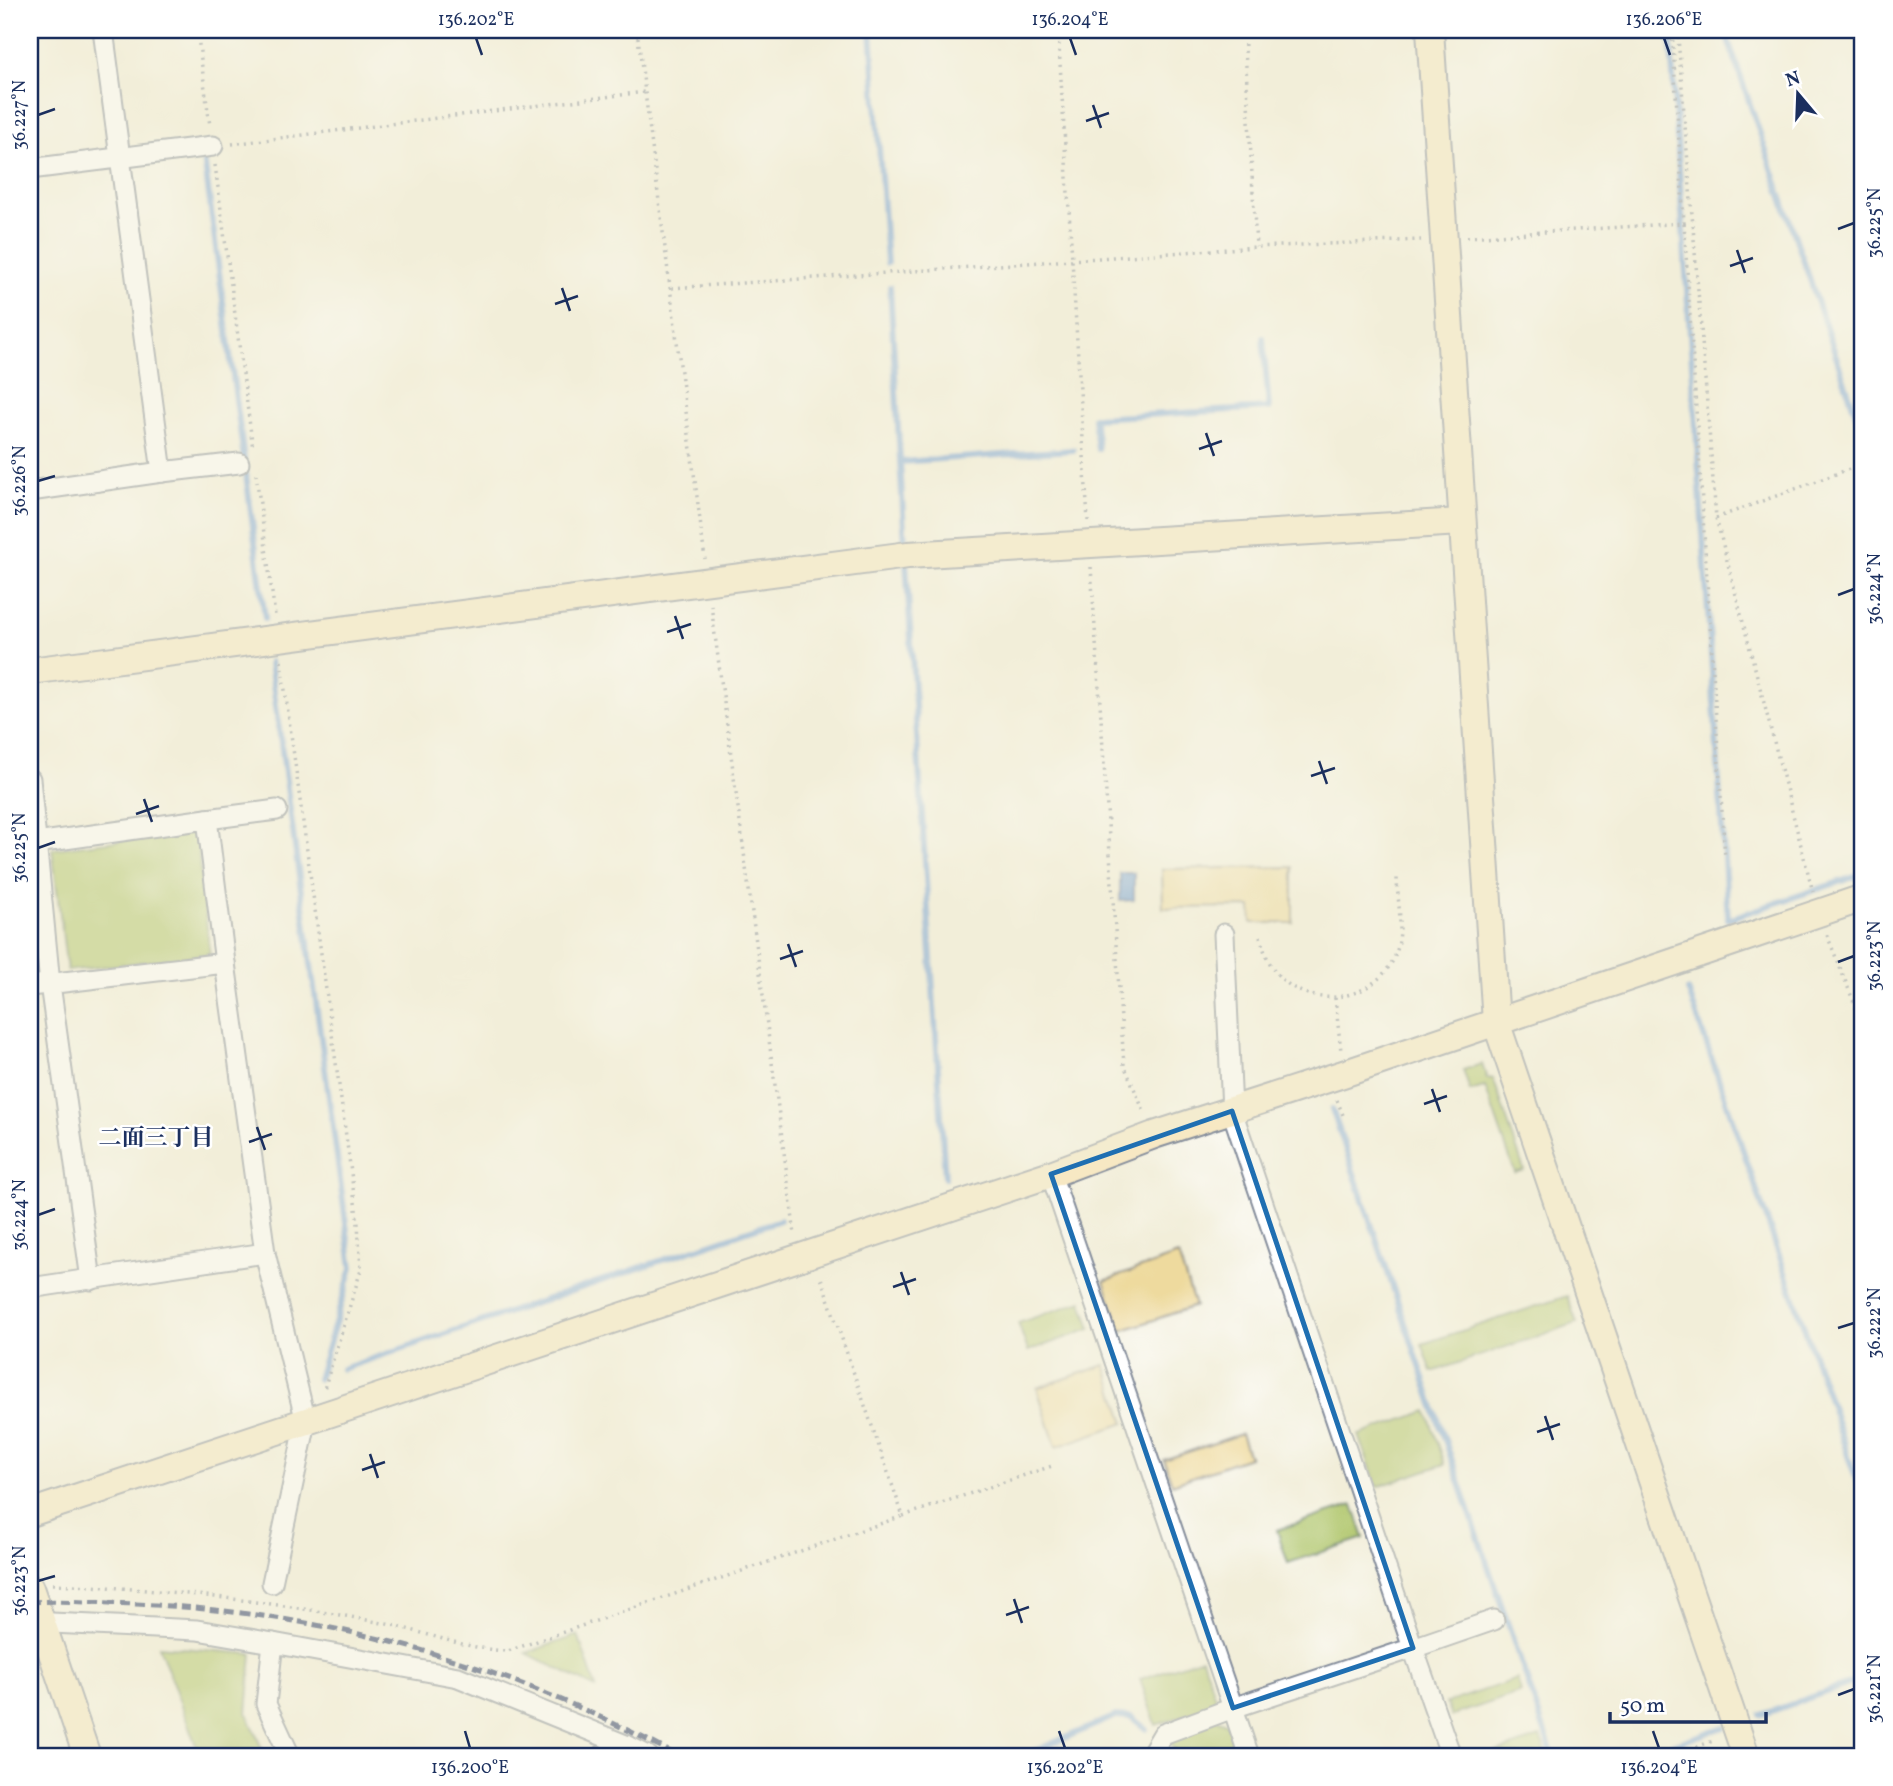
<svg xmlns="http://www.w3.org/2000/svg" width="1893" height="1786" font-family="Vollkorn,'Noto Serif JP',serif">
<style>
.green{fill:#afc569;stroke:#657a64;stroke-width:2}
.sand{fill:#eeda9e;stroke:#84847e;stroke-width:2}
.water{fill:#6d9cd6;stroke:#44669a;stroke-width:2}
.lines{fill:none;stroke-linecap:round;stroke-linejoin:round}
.stream{stroke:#6d9cd6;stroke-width:6}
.street-casing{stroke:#868e9c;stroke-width:23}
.secondary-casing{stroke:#868e9c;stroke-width:30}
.path{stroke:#868e9c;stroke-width:3.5;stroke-dasharray:2 5;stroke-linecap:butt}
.street{stroke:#fff;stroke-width:19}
.secondary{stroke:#f7e8c3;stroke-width:26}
.rail{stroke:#1b2f5e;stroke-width:5;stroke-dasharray:10 5;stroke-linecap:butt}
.marked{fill:none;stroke:#1f6fb2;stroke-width:5;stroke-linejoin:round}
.ticks{fill:none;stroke:#1b2f5e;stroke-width:2.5}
.labels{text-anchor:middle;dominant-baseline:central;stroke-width:5;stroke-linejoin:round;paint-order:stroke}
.neighbourhood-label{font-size:23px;font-weight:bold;fill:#1b2f5e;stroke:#fff}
.neatline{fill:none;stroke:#1b2f5e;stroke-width:2.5}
.ticks-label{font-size:18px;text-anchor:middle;fill:#1b2f5e}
</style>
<rect width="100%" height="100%" fill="#fff"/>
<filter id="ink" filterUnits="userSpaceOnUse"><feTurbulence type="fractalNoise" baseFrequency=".0143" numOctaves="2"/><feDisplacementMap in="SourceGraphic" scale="14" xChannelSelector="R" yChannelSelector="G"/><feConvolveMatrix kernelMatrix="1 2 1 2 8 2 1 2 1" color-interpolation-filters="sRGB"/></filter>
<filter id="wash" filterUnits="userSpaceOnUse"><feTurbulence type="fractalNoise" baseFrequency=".00686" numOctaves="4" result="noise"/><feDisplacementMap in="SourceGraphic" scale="28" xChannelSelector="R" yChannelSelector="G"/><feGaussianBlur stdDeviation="1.57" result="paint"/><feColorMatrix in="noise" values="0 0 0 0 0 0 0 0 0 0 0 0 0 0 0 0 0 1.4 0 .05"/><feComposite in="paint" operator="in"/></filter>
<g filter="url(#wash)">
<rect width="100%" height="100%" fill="#f2eed9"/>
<g class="green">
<path d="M196 831 210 954 67 971 52 849Z"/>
<path d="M1482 1064 1487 1079 1493 1078 1524 1170 1515 1173 1485 1087 1470 1091 1463 1070Z"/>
<path d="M1567 1296 1577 1323 1432 1372 1422 1344Z"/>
<path d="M1082 1301 1091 1329 1028 1351 1018 1323Z"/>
<path d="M1427 1411 1445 1464 1377 1487 1359 1435Z"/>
<path d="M1353 1505 1364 1538 1288 1563 1277 1530Z"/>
<path d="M578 1635 596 1688 526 1653Z"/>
<path d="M159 1646 252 1654 247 1713 265 1756H200Z"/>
<path d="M1202 1658 1215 1697 1208 1707 1156 1725 1140 1679Z"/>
<path d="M1517 1679 1521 1692 1451 1716 1446 1703Z"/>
<path d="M1217 1719 1226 1723 1237 1756H1181L1168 1742Z"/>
<path d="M1540 1737 1547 1756H1484Z"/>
</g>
<g class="sand">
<path d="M1293 867V923H1252L1251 907 1163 908 1162 869Z"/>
<path d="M1178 1255 1195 1306 1121 1331 1104 1281Z"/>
<path d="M1105 1365 1125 1423 1056 1447 1037 1388Z"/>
<path d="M1241 1434 1249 1457 1172 1484 1164 1460Z"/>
</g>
<path class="water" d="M1120 873H1134V900L1120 901Z"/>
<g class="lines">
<g class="stream">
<path d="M871 30 887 263"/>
<path d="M1670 30 1728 919 1863 874"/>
<path d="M1725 31 1863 435"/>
<path d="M204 158 265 618"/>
<path d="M890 287 905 547"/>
<path d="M1098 449 1094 418 1269 408 1263 338"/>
<path d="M900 462 1073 450"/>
<path d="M906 562 945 1178"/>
<path d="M270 662 352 1268 318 1379"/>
<path d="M1688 990 1863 1499"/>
<path d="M1332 1109 1553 1756"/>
<path d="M342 1369 780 1220"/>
<path d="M1761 1715 1863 1679"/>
<path d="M1167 1753 1169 1756"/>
<path d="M1023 1756 1116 1716 1131 1717 1146 1729"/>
<path d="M1641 1756 1724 1727"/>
</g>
</g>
</g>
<g filter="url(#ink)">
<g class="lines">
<defs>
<g id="street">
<path d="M30 169 213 146"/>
<path d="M162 472 239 463"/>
<path d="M30 491 162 472 103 30"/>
<path d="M30 779 50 984 91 1280"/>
<path d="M207 819 277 810"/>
<path d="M225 963 265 1253 306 1422 272 1583"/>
<path d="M30 986 225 963 207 819 36 843"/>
<path d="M1051 1174 1233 1708 1413 1648 1232 1111 1224 934"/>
<path d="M30 1288 265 1253"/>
<path d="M31 1622 197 1630 273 1643"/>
<path d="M628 1746 648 1756"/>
<path d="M290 1756 266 1704 273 1643 458 1677 628 1746 602 1756"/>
<path d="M1150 1756 1163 1734 1233 1708 1249 1756"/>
<path d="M1451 1756 1413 1648 1494 1620"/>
</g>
<g id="secondary">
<path d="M1430 30 1496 1022 1746 1756"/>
<path d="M30 671 908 555 1461 522"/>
<path d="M30 1513 1051 1174 1154 1135 1343 1074 1863 898"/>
<path d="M30 1588 87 1756"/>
</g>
</defs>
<use href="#street" class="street-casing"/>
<use href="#secondary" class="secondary-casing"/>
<g class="path">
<path d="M197 30 210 126"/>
<path d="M637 30 705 559"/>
<path d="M1058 30 1088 521"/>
<path d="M1244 30 1256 247"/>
<path d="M1698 30 1678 37 1716 518 1813 892"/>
<path d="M232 144 644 92"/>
<path d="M215 165 253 449"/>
<path d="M1684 223 1725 858"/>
<path d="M1467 237 1684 223 1672 30"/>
<path d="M672 288 1256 247 1421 240"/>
<path d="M256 474 275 615"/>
<path d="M1716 518 1863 464"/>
<path d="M1091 567 1124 1065 1145 1114"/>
<path d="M711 605 795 1235"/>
<path d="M281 661 358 1224 361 1270 324 1389H321"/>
<path d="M1827 935 1863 1025"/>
<path d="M1260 936C1264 951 1268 963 1278 975 1311 1012 1375 1001 1395 956 1405 931 1397 902 1397 876"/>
<path d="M1335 998 1341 1051"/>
<path d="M1337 1100 1343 1115"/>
<path d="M903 1516 1055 1465"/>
<path d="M53 1584C161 1589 271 1601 377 1622 421 1630 463 1649 508 1651L903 1516 820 1275"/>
<path d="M1670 1756 1716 1740"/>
</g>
<use href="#street" class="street"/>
<use href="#secondary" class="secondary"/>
<path class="rail" d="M30 1602C65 1600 101 1603 136 1604 332 1613 505 1663 678 1756"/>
</g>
</g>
<path d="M0 0H1893V1786H0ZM1232 1111 1413 1648 1233 1708 1051 1174Z" fill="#f2eed9" fill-opacity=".55" fill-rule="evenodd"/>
<path class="marked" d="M1232 1111 1413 1648 1233 1708 1051 1174Z"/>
<path class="ticks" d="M476 38 482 55M1070 38 1076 55M1664 38 1670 55M1093 105 1101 128M38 115 55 109M1086 121 1109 113M1838 229 1854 223M1737 250 1745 273M1730 266 1753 258M562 288 570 311M555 304 578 296M1206 433 1214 456M1199 449 1222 441M38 481 55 476M1838 595 1854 589M675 616 683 639M667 632 691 624M1319 761 1327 784M1311 776 1335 768M144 799 152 822M136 814 159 806M38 848 55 842M788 944 796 967M780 959 803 951M1838 962 1854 956M1432 1089 1440 1112M1424 1104 1447 1096M257 1127 265 1150M249 1142 272 1134M38 1215 55 1209M901 1272 909 1295M893 1287 916 1279M1838 1328 1854 1323M1545 1416 1553 1440M1537 1432 1560 1424M370 1454 378 1478M362 1470 385 1462M38 1581 55 1576M1014 1599 1022 1623M1006 1615 1029 1607M1838 1695 1854 1689M465 1731 470 1748M1059 1731 1065 1748M1653 1731 1659 1748"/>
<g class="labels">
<g class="neighbourhood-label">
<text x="156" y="1139">二面三丁目</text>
</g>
</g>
<rect width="1893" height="1786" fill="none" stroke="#fff" stroke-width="77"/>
<g transform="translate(1798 94) rotate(341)" stroke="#ffffff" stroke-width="5" paint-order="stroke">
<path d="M0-5L12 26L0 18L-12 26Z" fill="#1b2f5e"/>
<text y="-10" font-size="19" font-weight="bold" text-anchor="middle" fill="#1b2f5e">N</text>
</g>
<path d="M1610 1712v10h156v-10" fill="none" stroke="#1b2f5e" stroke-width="3.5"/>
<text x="1620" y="1712" font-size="21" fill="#1b2f5e" stroke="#ffffff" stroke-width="5" paint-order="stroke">50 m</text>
<rect x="38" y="38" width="1816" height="1710" class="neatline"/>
<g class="ticks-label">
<text x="476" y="25">136.202°E</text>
<text x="1070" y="25">136.204°E</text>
<text x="1664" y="25">136.206°E</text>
<text transform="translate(19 115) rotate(-90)" y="6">36.227°N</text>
<text transform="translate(1874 223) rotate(-90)" y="6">36.225°N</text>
<text transform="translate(19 481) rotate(-90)" y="6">36.226°N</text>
<text transform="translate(1874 589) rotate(-90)" y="6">36.224°N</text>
<text transform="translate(19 848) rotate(-90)" y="6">36.225°N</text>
<text transform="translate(1874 956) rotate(-90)" y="6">36.223°N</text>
<text transform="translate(19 1215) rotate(-90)" y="6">36.224°N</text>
<text transform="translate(1874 1323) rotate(-90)" y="6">36.222°N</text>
<text transform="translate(19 1581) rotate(-90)" y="6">36.223°N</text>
<text transform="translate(1874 1689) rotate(-90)" y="6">36.221°N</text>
<text x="470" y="1773">136.200°E</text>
<text x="1065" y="1773">136.202°E</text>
<text x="1659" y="1773">136.204°E</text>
</g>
</svg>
